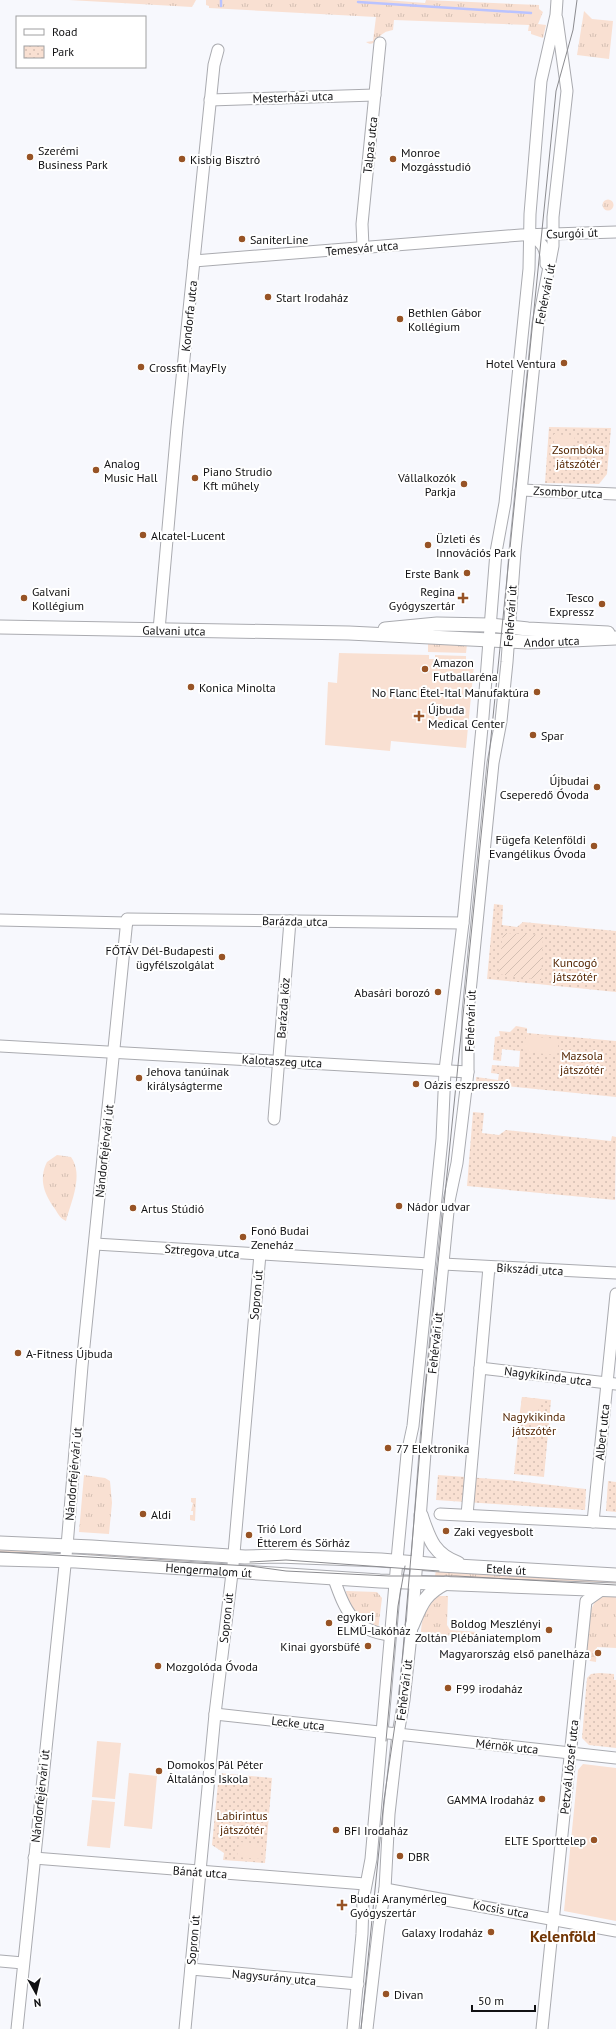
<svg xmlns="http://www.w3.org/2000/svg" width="616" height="2029" font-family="'PT Sans',sans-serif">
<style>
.grass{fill:url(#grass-tufts)}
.park{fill:url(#park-dots)}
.garden{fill:url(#garden-furrows)}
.pitch{fill:#f9e0d2}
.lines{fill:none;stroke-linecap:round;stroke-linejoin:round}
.stream{stroke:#bac3ff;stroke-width:2.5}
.minor-casing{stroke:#aaabb0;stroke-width:13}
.major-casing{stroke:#aaabb0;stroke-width:15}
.minor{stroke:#fff;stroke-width:11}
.major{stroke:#fff;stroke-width:13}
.tram{stroke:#8b8b8f;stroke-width:1}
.poi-dot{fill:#975325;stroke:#fff;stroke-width:1.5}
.labels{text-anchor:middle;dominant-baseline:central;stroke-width:4;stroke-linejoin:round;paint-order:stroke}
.street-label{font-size:12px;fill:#111113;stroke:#fff}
.poi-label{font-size:12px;fill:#111113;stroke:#fff;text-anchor:start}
.park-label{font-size:12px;fill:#542603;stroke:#fff}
.district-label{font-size:16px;font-weight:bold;fill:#713505;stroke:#fff}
</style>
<defs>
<pattern id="grass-tufts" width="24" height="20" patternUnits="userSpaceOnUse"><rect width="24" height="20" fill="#f9e0d2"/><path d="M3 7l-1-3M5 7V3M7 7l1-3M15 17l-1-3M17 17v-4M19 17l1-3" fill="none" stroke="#d4bfb3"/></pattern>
<pattern id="park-dots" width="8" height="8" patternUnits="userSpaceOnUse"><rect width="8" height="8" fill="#f9e0d2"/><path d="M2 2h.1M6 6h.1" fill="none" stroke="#d4bfb3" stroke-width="1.8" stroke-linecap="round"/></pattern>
<pattern id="garden-furrows" width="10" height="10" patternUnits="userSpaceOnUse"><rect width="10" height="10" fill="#f9e0d2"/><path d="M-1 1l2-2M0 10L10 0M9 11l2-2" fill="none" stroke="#d4bfb3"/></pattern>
</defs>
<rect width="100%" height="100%" fill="#f7f8fd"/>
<g class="grass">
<path d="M69 0H196L192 7Z"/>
<path d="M206 0H386L425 3 426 0 539 5V9L543 12 538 24 546 25 543 38 531 34V31H528L529 25 394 20 393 30C390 31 386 31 384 33 377 37 374 48 366 42L373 41 376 17 209 8V6L206 5Z"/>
<path d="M584 11 592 19 613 21 609 59 577 55Z"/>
<circle cx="608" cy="205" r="5.5"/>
<path d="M428 643 467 644 466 653 428 652Z"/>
<path d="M57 1155 71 1157C84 1175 71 1202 66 1221 61 1219 58 1214 55 1209 45 1195 38 1180 47 1162Z"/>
<path d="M84 1475 105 1478 110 1481 112 1503 109 1534 79 1532Z"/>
<path d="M191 1498H196L195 1521 190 1520V1515H193V1511H191L193 1503 191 1502Z"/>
<path d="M0 1547 40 1550V1556L0 1554Z"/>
<path d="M88 1552 194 1557V1564L88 1558Z"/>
<path d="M436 1570 616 1580V1585L435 1576Z"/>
<path d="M346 1591 377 1592 382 1598 378 1630 371 1627 374 1624 370 1622 366 1623C356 1614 347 1606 346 1591Z"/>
<path d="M601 1595H616V1648L597 1647 596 1662 590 1661 586 1654C587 1635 585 1609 601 1595Z"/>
<path d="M438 1596H448L447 1625 450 1630 478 1632V1637L440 1635 438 1633 421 1632C422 1619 425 1602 438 1596Z"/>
</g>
<g class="park">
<path d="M549 427 611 428 607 474 599 484 545 483Z"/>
<path d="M494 904 503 905 502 925 517 927 523 922 616 931V992L487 979Z"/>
<path d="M516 1026 527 1028V1033L616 1041V1097L476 1083V1077L498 1080 499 1074 491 1073 492 1065 519 1067 520 1051 502 1049 501 1061 493 1060 495 1037 500 1036 499 1031 510 1032Z"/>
<path d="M473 1112 484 1113 482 1133 499 1135 506 1130 611 1141 612 1136 616 1137 615 1200 467 1186Z"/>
<path d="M522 1397 551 1400 544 1477 514 1474Z"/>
<path d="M438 1475 507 1480 586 1489 585 1510 436 1500Z"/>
<path d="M608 1481 616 1482V1512L606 1511Z"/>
<path d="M599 1673 614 1674V1680H616V1748L589 1745 582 1738 587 1678 591 1674Z"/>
<path d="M219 1773 272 1778 265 1863 223 1860 224 1853 212 1845Z"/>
</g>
<path class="garden" d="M503 933 543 935 541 980 498 974Z"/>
<g class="pitch">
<path d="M554 434 575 436 573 446 568 449H559L554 444Z"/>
<path d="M339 653 429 655V659H435V655L466 656V665H474L466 748 391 741 390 751 325 745 328 682 337 683Z"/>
<path d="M526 1036 559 1039 557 1055 524 1052Z"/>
<path d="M522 1397 540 1399 537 1420 519 1419Z"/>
<path d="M97 1741 121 1743 115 1799 92 1797Z"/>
<path d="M583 1764 616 1768V1921L564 1911 578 1770Z"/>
<path d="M129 1773 157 1776 152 1829 124 1826Z"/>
<path d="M92 1800 115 1802 110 1848 87 1846Z"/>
<path d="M239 1842 262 1844 260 1859 237 1857Z"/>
</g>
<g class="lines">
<g class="stream">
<path d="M358 2 531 13"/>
<path d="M221 6V0"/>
</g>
<defs>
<g id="minor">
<path d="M210 100 375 95"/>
<path d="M529 235C542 241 547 249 546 264"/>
<path d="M363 247 362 224 380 43"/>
<path d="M194 261 521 235 616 232"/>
<path d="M521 490 616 494"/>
<path d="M159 630 177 427 214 65 218 50"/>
<path d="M0 920 127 923"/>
<path d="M0 1046 468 1072"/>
<path d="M274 1119 290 921"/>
<path d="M95 1244 429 1264"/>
<path d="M443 1264 616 1273"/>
<path d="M480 1368 616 1384"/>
<path d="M440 1514 616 1523"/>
<path d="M467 1515 489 1267"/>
<path d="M593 1522 616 1294"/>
<path d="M334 1579C345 1610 353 1631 390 1635"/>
<path d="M215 1714 616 1758"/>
<path d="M34 1858 365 1884"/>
<path d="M385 1889 616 1931"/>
<path d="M0 1961 23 1963"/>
<path d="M191 1969 358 1984"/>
<path d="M17 2029 67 1546 82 1366 127 919 463 923"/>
<path d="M185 2029 215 1714 233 1565 260 1254"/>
<path d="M353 2029 362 1934 363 1901 371 1859 398 1549 407 1454 413 1426 442 1139 445 1070 463 923 483 717 496 552 505 503 529 269 530 214 541 81 556 15 557 0"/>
<path d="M367 2029 379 1925 385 1889 389 1814 398 1734 404 1700 412 1626 426 1439 449 1201 457 1163 468 1072V1012L493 763 501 721 507 662 515 551 538 324 553 246V217L567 91 557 19"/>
<path d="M542 2029 586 1601 603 1589"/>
</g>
<g id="major">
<path id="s1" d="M0 627 349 633 528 642 616 638"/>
<path d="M385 629 437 624 490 625 528 629 608 633"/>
<path d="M421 1515C429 1538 433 1554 458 1563"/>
<path id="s2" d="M0 1543 92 1547 245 1557 278 1556 381 1560 440 1565 616 1575"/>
<path id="s3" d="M0 1559 76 1561 380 1581 616 1590"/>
<path d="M412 1626C421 1605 424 1594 446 1583"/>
</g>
</defs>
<use href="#minor" class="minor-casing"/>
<use href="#major" class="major-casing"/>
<use href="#minor" class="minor"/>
<use href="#major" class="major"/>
<g class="tram">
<path d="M0 1552 250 1566 286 1571 389 1576H456L616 1585"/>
<path d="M250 1562 286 1560 439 1571"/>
<path d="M386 1741 398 1606 405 1566"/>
<path d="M361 2029 384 1800 399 1697 424 1403 556 91 573 30 577 0"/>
</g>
</g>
<g class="poi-dot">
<circle cx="30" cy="157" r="4"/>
<circle cx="182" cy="159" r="4"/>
<circle cx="393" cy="159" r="4"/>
<circle cx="242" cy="239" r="4"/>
<circle cx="268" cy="297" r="4"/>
<circle cx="400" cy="319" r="4"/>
<circle cx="564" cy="363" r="4"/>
<circle cx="141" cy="367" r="4"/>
<circle cx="96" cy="470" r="4"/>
<circle cx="195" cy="478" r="4"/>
<circle cx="464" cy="484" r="4"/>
<circle cx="143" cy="535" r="4"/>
<circle cx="428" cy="545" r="4"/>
<circle cx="467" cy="573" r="4"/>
<circle cx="24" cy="598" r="4"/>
<path d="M461 592h4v4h4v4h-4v4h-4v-4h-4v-4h4z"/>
<circle cx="602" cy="604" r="4"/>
<circle cx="425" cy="669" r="4"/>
<circle cx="191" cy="687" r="4"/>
<circle cx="537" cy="692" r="4"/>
<path d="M417 710h4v4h4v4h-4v4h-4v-4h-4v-4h4z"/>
<circle cx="533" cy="735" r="4"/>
<circle cx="597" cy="787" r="4"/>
<circle cx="594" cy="846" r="4"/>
<circle cx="222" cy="957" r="4"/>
<circle cx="438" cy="992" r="4"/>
<circle cx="139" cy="1078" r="4"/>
<circle cx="416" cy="1084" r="4"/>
<circle cx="399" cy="1206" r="4"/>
<circle cx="133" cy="1208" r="4"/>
<circle cx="243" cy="1237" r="4"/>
<circle cx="18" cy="1353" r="4"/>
<circle cx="388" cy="1448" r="4"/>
<circle cx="143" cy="1514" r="4"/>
<circle cx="446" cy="1531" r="4"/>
<circle cx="249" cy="1535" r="4"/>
<circle cx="329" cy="1623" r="4"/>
<circle cx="549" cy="1630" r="4"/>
<circle cx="368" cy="1646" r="4"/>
<circle cx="598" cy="1653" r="4"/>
<circle cx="158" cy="1666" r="4"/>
<circle cx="448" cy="1688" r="4"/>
<circle cx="159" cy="1771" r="4"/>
<circle cx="542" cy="1799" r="4"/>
<circle cx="336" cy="1830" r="4"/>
<circle cx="594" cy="1840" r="4"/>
<circle cx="400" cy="1856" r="4"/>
<path d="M340 1899h4v4h4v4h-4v4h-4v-4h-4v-4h4z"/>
<circle cx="491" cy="1932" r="4"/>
<circle cx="386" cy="1994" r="4"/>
</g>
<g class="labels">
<g class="street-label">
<text transform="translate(293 97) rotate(-2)">Mesterházi utca</text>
<text transform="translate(370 145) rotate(-84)">Talpas utca</text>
<text transform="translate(572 233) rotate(-2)">Csurgói út</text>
<text transform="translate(362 248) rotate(-5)">Temesvár utca</text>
<text transform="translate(545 294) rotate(-79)">Fehérvári út</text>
<text transform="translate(189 316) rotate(-84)">Kondorfa utca</text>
<text transform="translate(568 492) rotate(3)">Zsombor utca</text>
<text transform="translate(510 616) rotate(-86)">Fehérvári út</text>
<text stroke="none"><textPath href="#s1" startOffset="174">Galvani utca</textPath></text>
<text stroke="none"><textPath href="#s1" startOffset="552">Andor utca</textPath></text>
<text transform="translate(295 921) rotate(1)">Barázda utca</text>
<text transform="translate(283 1008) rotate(-86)">Barázda köz</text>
<text transform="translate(470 1021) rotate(-88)">Fehérvári út</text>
<text transform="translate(282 1061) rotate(3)">Kalotaszeg utca</text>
<text transform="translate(104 1151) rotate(-84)">Nándorfejérvári út</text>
<text transform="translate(202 1251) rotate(4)">Sztregova utca</text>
<text transform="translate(530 1269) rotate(3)">Bikszádi utca</text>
<text transform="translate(256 1295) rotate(-85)">Sopron út</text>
<text transform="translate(435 1343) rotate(-84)">Fehérvári út</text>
<text transform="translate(548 1376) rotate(7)">Nagykikinda utca</text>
<text transform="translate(602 1432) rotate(-84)">Albert utca</text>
<text transform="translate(73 1474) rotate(-85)">Nándorfejérvári út</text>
<text stroke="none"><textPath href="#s2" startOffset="507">Etele út</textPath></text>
<text stroke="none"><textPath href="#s3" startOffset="209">Hengermalom út</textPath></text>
<text transform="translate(226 1618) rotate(-84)">Sopron út</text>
<text transform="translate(404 1690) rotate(-83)">Fehérvári út</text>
<text transform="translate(298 1723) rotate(6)">Lecke utca</text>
<text transform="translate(507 1746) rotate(6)">Mérnök utca</text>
<text transform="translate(569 1767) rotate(-84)">Petzvál József utca</text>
<text transform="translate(40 1796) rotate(-84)">Nándorfejérvári út</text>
<text transform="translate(200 1872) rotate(4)">Bánát utca</text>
<text transform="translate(501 1909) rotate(10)">Kocsis utca</text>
<text transform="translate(193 1940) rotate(-85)">Sopron út</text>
<text transform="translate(274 1977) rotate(5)">Nagysurány utca</text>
</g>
<g class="poi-label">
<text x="38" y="150">Szerémi<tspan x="38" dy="14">Business Park</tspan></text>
<text x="401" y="152">Monroe<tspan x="401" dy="14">Mozgásstudió</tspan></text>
<text x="190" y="159">Kisbig Bisztró</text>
<text x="250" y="239">SaniterLine</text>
<text x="276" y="297">Start Irodaház</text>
<text x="408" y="312">Bethlen Gábor<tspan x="408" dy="14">Kollégium</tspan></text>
<text x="556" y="363" text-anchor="end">Hotel Ventura</text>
<text x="149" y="367">Crossfit MayFly</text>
<text x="104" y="463">Analog<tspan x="104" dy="14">Music Hall</tspan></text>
<text x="203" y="471">Piano Strudio<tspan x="203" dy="14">Kft műhely</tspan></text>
<text x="456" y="477" text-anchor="end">Vállalkozók<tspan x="456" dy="14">Parkja</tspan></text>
<text x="151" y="535">Alcatel-Lucent</text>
<text x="436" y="538">Üzleti és<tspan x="436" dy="14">Innovációs Park</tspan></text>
<text x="459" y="573" text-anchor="end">Erste Bank</text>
<text x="32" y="591">Galvani<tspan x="32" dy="14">Kollégium</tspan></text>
<text x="455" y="591" text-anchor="end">Regina<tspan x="455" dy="14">Gyógyszertár</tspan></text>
<text x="594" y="597" text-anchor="end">Tesco<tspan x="594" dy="14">Expressz</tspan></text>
<text x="433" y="662">Amazon<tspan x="433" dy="14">Futballaréna</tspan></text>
<text x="199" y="687">Konica Minolta</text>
<text x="529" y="692" text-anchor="end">No Flanc Étel-Ital Manufaktúra</text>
<text x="428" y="709">Újbuda<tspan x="428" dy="14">Medical Center</tspan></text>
<text x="541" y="735">Spar</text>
<text x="589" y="780" text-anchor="end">Újbudai<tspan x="589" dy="14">Cseperedő Óvoda</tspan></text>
<text x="586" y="839" text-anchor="end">Fügefa Kelenföldi<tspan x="586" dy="14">Evangélikus Óvoda</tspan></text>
<text x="214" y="950" text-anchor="end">FŐTÁV Dél-Budapesti<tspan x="214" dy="14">ügyfélszolgálat</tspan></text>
<text x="430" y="992" text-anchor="end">Abasári borozó</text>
<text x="147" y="1071">Jehova tanúinak<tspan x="147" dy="14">királyságterme</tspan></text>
<text x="424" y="1084">Oázis eszpresszó</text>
<text x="407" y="1206">Nádor udvar</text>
<text x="141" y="1208">Artus Stúdió</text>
<text x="251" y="1230">Fonó Budai<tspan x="251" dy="14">Zeneház</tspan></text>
<text x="26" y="1353">A-Fitness Újbuda</text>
<text x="396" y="1448">77 Elektronika</text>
<text x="151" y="1514">Aldi</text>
<text x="257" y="1528">Trió Lord<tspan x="257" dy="14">Étterem és Sörház</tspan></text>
<text x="454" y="1531">Zaki vegyesbolt</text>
<text x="337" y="1616">egykori<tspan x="337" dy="14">ELMŰ-lakóház</tspan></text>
<text x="541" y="1623" text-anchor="end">Boldog Meszlényi<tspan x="541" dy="14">Zoltán Plébániatemplom</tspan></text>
<text x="360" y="1646" text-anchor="end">Kinai gyorsbüfé</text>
<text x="590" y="1653" text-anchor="end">Magyarország első panelháza</text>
<text x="166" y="1666">Mozgolóda Óvoda</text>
<text x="456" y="1688">F99 irodaház</text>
<text x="167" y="1764">Domokos Pál Péter<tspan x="167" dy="14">Általános Iskola</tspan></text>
<text x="534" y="1799" text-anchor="end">GAMMA Irodaház</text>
<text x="344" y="1830">BFI Irodaház</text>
<text x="586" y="1840" text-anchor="end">ELTE Sporttelep</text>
<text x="408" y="1856">DBR</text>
<text x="350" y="1898">Budai Aranymérleg<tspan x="350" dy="14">Gyógyszertár</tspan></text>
<text x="483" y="1932" text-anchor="end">Galaxy Irodaház</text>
<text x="394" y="1994">Divan</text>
</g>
<g class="park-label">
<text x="578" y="449">Zsombóka<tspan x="578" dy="14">játszótér</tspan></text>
<text x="575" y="962">Kuncogó<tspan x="575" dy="14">játszótér</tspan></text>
<text x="582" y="1055">Mazsola<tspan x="582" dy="14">játszótér</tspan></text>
<text x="534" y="1416">Nagykikinda<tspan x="534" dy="14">játszótér</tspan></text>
<text x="242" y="1815">Labirintus<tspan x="242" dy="14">játszótér</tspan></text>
</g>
<g class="district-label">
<text x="563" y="1936">Kelenföld</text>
</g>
</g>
<rect x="16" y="16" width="130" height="52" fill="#ffffff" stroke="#a0a0a1"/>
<rect x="24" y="29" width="20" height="6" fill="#ffffff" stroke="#a0a0a1"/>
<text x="52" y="36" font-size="12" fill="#111113">Road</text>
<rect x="24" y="46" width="20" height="12" fill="url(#park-dots)" stroke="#a0a0a1"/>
<text x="52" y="56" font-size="12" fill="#111113">Park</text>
<g transform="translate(36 1993) rotate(172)" stroke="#ffffff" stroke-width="3" paint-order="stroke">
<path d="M0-3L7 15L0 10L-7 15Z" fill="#111113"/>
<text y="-6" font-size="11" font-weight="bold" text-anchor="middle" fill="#111113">N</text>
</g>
<path d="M472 2005v6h63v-6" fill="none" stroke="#111113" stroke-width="2"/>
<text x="478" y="2005" font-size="12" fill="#111113" stroke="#ffffff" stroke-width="3" paint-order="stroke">50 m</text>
</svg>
